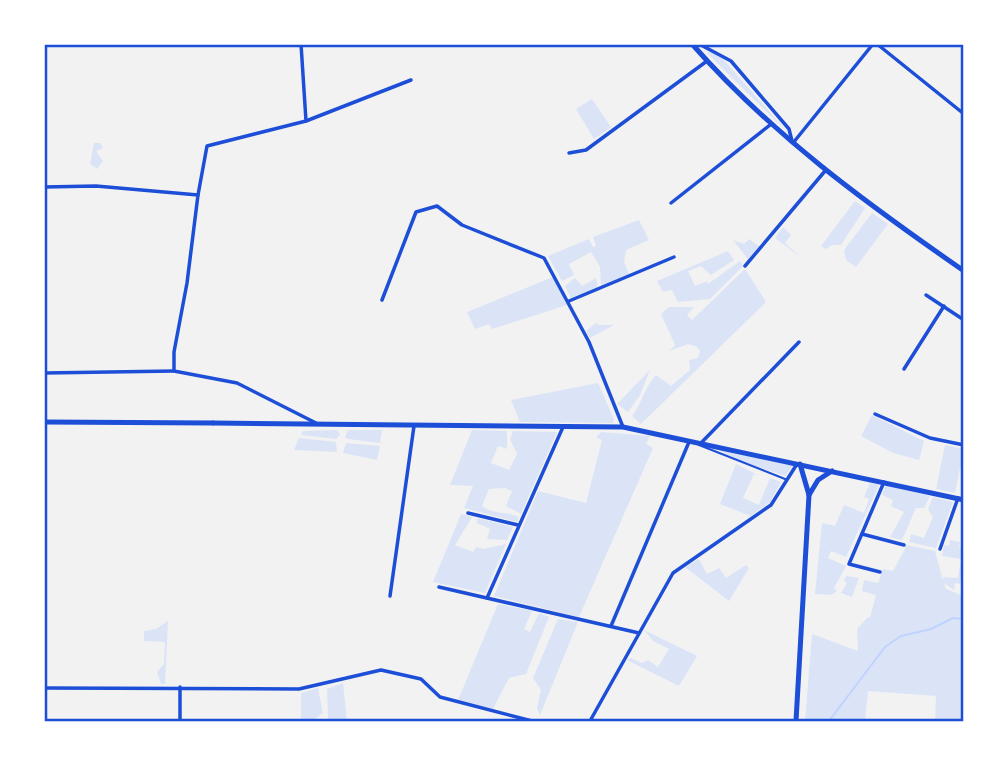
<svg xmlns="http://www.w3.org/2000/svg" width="1008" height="765" font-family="Arial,sans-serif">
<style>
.green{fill:#dbe4f7}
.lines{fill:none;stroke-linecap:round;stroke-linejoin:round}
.stream{stroke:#bfd3fe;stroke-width:2}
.service{stroke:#1d4ed8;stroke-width:2}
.minor{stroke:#1d4ed8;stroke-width:3.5}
.tertiary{stroke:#1d4ed8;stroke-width:5}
.secondary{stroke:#1d4ed8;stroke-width:5}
.neatline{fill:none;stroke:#1d4ed8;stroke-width:2.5}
</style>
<rect width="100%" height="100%" fill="#f2f2f2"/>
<g class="green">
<path d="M710 51 723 59 789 134 707 53Z"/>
<path d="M592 99 611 127 594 139 576 109Z"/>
<path d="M94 143H100L103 148 96 151 103 161 97 169 90 164Z"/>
<path d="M855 201 865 208 841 245H832L826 249 821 246Z"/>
<path d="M872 213 888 224 856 267 846 260 844 250Z"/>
<path d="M639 220 649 240 626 250 624 262 629 274 601 286 600 267 591 252 569 264 574 275 562 281 548 256 589 239 593 247 596 246 593 237Z"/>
<path d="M783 227 791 235 785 243 803 259 775 238Z"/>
<path d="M749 239 759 246 748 259 733 240 744 244Z"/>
<path d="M728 251 734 260 711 275 701 266 688 271 695 286 707 281 708 284 740 261 743 266 710 299 678 302 672 290 663 292 657 281Z"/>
<path d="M745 269 766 302 641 424 632 416C642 403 645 386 656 375L671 386 690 370 689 360 698 358 700 351 697 347 688 344 669 351 675 345 661 314 669 307H694L687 315 692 320Z"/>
<path d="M553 277 567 305 492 329 489 324 475 329 467 312Z"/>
<path d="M575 278 582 286 596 278 598 287 571 298 565 286Z"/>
<path d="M596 323 599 325H614L590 338 586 331Z"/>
<path d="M650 370 640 395 628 412 617 404Z"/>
<path d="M598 383 614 419 613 423 520 422 511 400Z"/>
<path d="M872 415 924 441 919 460 893 453 861 436Z"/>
<path d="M337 430 340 435 336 439 301 435 303 431Z"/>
<path d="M348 430H382L380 443 348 439 345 437Z"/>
<path d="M472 430 507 431V449L498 446 491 463 509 470 517 454 510 439 513 431 557 432 521 514 506 506 512 491 505 488 489 489 482 506C495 515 506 511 519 517L517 522 464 508 473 486 450 485Z"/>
<path d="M601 432 650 436 646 444 653 448 579 617 494 596 538 491 586 503 602 440 596 437Z"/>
<path d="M299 438 336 442 337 452 294 450Z"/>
<path d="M346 443 380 446 377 460 343 453Z"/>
<path d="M945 445 964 449V468H960L955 493 936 489Z"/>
<path d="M715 448 793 466 785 476 737 460Z"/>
<path d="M736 464 760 476 754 474 743 498 759 505 770 478 781 482 770 502 751 516 720 504Z"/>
<path d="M870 483 879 485 846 557 831 551 828 558 846 566 834 588 837 591 831 595 815 594 822 523 835 526 844 505 864 513 869 499 864 497Z"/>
<path d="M886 485 930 496 924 508H916L902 540 890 537 904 512 891 506 893 500 882 495Z"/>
<path d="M933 497 953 502 936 548 909 542 911 534 924 538 933 517 928 509Z"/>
<path d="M461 514 472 517 455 545 473 552 476 547 483 549 506 544 485 593 433 582Z"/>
<path d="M477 518 513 527 507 540 487 539 490 529 477 523Z"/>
<path d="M950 540 960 542 959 548 964 549 960 584 955 583 954 590 944 583 946 589 964 596V721H935L936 696 868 691 865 721H805L812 634 858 651 857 629 868 617 870 618 876 595 862 591 864 580 878 583 883 569 893 571 907 545 935 551 943 581V577L958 578 961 559 942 556 944 545 949 546Z"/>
<path d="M699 559 707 574 719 568 726 578 746 565 749 568 729 601 685 567Z"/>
<path d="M846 576 859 578 852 597 841 593 847 583 844 581Z"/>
<path d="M498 604 532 611 524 629 530 632 539 613 549 617 526 674 509 678 493 709 458 700Z"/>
<path d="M558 619 578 622 540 715 537 708 541 690 533 678Z"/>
<path d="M168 621 165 684H161L157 672 164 664 165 642 144 641V631L156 629Z"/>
<path d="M644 630 697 656 679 686 627 660 631 658 642 663 648 660 658 667 669 649 653 641Z"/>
<path d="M343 683 347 721H328L327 689Z"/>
<path d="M318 688 323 713 312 721H301V693Z"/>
</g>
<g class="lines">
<path class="stream" d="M829 721 885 647 901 636 931 629 953 618 964 619"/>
<path class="service" d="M699 445 785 479"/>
<g class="minor">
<path d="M699 44 731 61 789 129 792 141"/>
<path d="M877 44 964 114"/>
<path d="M306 121 411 80"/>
<path d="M793 143 873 44"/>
<path d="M569 153 586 150 707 61"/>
<path d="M44 187 96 186 198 195 187 283 174 352V371L237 383 316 423"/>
<path d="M198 195 207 146 306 121 301 44"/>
<path d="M671 203 770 125"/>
<path d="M745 266 825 171"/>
<path d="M926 295 964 320"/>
<path d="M382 300 416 212 437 206 462 225 544 258 589 342 623 427"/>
<path d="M569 301 674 257"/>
<path d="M904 369 944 306"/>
<path d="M44 373 174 371"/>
<path d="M875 414 930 438 964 445"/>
<path d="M702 442 799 342"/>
<path d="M468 513 518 525"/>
<path d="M862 534 904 545"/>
<path d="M940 549 958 498"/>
<path d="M880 572 849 564 884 482"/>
<path d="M439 587 639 633"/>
<path d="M390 596 414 426"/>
<path d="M487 598 563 427"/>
<path d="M611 626 689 442"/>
<path d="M44 688 299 689 381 670 421 679 440 697 532 721"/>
<path d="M180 721V687"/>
<path d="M590 721 673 573 771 505 797 464"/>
</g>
<g class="tertiary">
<path d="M692 44C771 134 866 203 964 271"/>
<path d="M213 423 623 427 964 500"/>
<path d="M809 495 818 480 832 471"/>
<path d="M796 721 809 495 800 464"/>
</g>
<path class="secondary" d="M44 422 213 423"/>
</g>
<rect width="1008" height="765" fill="none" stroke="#ffffff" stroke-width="91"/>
<rect x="46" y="46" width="916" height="674" class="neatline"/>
</svg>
